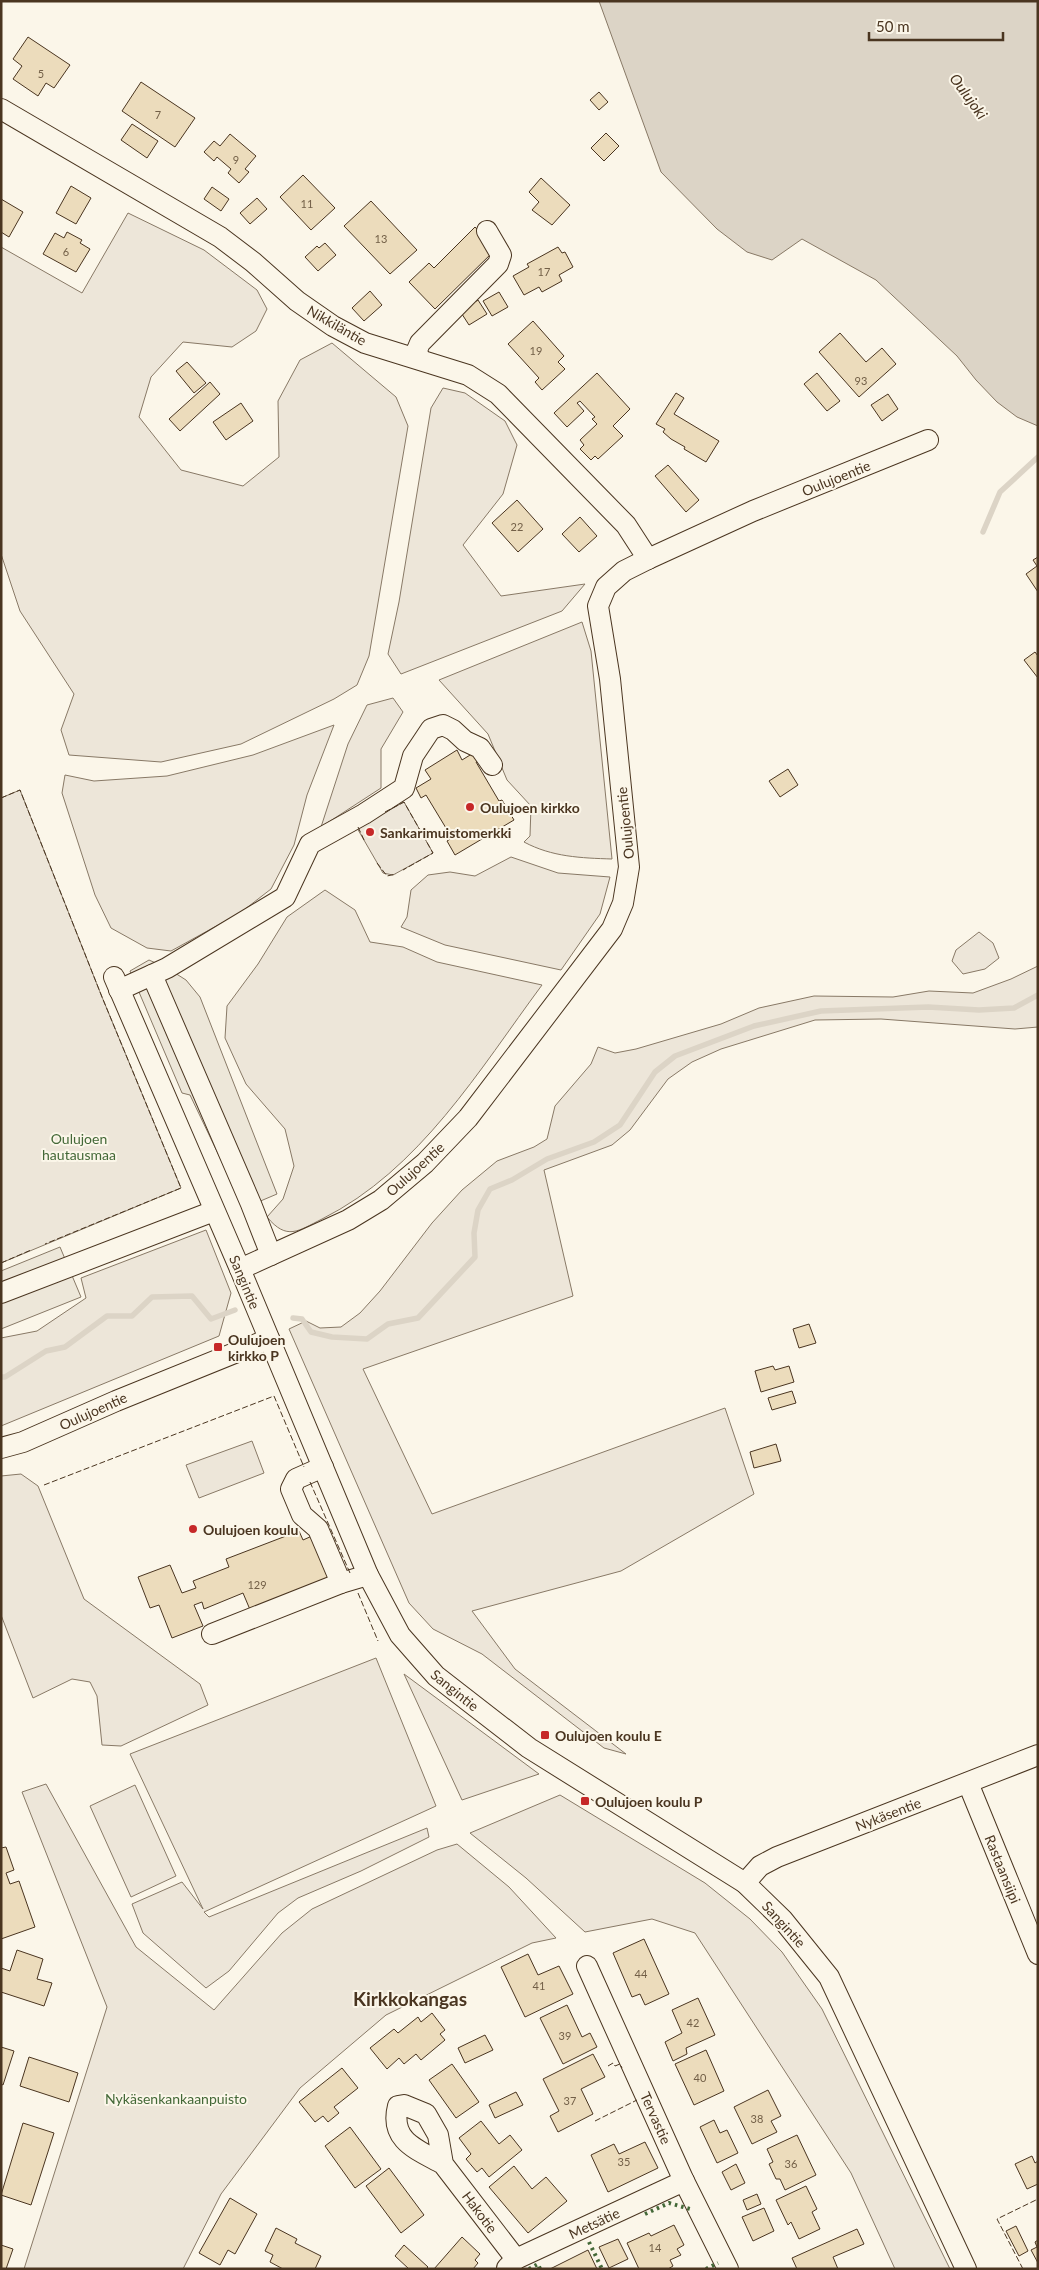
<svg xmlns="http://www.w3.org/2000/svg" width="1039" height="2270" font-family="Lato,sans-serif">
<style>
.green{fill:#ede6d9;stroke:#887966}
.parking{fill:#ede7d9;stroke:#887966}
.water{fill:#dcd4c6;stroke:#887966}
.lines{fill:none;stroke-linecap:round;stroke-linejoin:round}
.stream{stroke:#dcd4c6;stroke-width:5.5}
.building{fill:#ecdcbc;stroke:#4a3520}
.minor-casing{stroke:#4a3520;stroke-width:22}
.minor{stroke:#fbf6e9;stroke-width:20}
.hedge{stroke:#436837;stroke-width:4;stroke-dasharray:2.5 4;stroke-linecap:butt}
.fence{stroke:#4a3520;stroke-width:1;stroke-dasharray:6 2.5;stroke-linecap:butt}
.poi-dot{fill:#c62828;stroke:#fbf6e9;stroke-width:2}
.labels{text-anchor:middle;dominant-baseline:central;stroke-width:4;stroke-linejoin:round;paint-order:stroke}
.number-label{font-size:11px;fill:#725f47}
.street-label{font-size:14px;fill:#4a3520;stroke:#fbf6e9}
.poi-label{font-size:14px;font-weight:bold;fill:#4a3520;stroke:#fbf6e9;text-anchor:start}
.park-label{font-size:14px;fill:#436837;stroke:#fbf6e9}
.water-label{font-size:15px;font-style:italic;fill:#4a3520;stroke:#fbf6e9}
.district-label{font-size:19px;font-weight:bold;fill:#4a3520;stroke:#fbf6e9}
</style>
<rect width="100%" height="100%" fill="#fbf6e9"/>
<g class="green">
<path d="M128 213 204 250 257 290 267 309 256 331 232 347 183 342 151 377 139 417 181 470 243 486 279 457 278 401 300 360 332 343 396 397 408 426 369 656 357 685 334 699 241 744 161 762 69 755 61 730 74 694 20 611 1 554V247L82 293Z"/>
<path d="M443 388 465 393 505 421 517 445 503 494 463 545 501 596 585 584 562 611 401 674 388 654 399 602 431 408Z"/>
<path d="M582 622 591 651 612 859C581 858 552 857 524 842L530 836 531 806 507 780 488 734 439 680Z"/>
<path d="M393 698 403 712 381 749V788L321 827 348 744 367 705Z"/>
<path d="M334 725 307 795 294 845 271 889 240 913 171 951 147 948 111 928 95 895 62 793 65 775 94 781 167 776 253 755Z"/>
<path d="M20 790 102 997 181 1188 1 1263V798Z"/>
<path d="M404 802 433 853 393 875 383 873 357 828Z"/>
<path d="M511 857 558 873 610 877 600 914 561 970 445 945 401 927 407 917 411 890 428 875 450 872 475 876Z"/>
<path d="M325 890 355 910 370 942 403 947 437 962 542 985C479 1070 420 1170 322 1219 298 1231 287 1241 267 1217L283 1199 294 1166 285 1129 246 1084 225 1038 227 1006 258 964 287 917Z"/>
<path d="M979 932 993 943 999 958 985 969 963 974 952 961 956 950Z"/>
<path d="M1038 966V1027L1015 1029 881 1019 815 1020 721 1049 692 1062 668 1079 630 1130 612 1145 544 1170 573 1296 363 1369 432 1514 725 1408 754 1494 621 1571 472 1611 515 1669 626 1754 604 1748 482 1654 433 1629 409 1603 289 1329 306 1321 320 1328 341 1327 360 1313 380 1291 432 1223 462 1190 497 1161 534 1147 547 1139 555 1106 591 1064 598 1047 615 1053 636 1049 721 1024 759 1008 814 996 893 997 929 991 973 993 1011 979Z"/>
<path d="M206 1230 231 1293 219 1336 1 1426V1338L37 1331 86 1298 81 1278Z"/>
<path d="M252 1441 264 1473 199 1498 186 1465Z"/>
<path d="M21 1474 38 1486 84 1599 200 1684 208 1705 121 1746 102 1745 97 1696 90 1682 72 1679 33 1698 1 1615V1476Z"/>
<path d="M376 1658 436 1806 204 1912 209 1917 427 1828 429 1837 361 1871 298 1898 278 1913 229 1971 206 1988 143 1933 132 1904 182 1882 203 1909 130 1754Z"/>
<path d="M404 1674 539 1774 462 1800Z"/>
<path d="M46 1784 136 1947 214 2010 282 1933 312 1909 437 1850 457 1844 509 1887 556 1938 532 1943 386 2015 300 2088 221 2194 183 2269H24L107 2007 22 1792Z"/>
<path d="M135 1785 176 1876 131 1897 90 1806Z"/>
<path d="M560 1795 705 1883 750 1919 782 1952 822 2009 950 2269H895L851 2173 695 1933 652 1919 585 1932 526 1878 470 1833Z"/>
</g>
<g class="parking">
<path d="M149 960 167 968 186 980 200 997 277 1194 244 1208 190 1095 182 1093 130 971Z"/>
<path d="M60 1247 81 1297 1 1329V1271Z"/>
</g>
<path class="water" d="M599 1H1038V426L1017 417 997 402 976 380 957 356 876 280 802 239 772 260 747 252 717 229 661 172Z"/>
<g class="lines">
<g class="stream">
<path d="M983 532 1000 492 1038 457"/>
<path d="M293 1318 302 1319 311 1332 332 1337 367 1339 388 1324 418 1318 475 1257 474 1233 478 1210 490 1189 512 1180 547 1159 594 1142 620 1125 655 1072 675 1056 754 1026 821 1011 928 1007 979 1010 1014 1008 1038 995"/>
<path d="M1 1377H5L46 1351 65 1347 107 1316H132L152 1297 192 1296 211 1319 235 1310"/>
</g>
</g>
<g class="building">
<path d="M28 37 70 65 54 88 46 83 38 96 13 79 22 66 13 59Z"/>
<path d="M141 82 195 118 175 147 122 111Z"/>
<path d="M599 92 608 102 599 110 590 100Z"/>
<path d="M132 124 158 141 147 158 121 140Z"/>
<path d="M606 133 619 146 604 161 591 148Z"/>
<path d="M230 134 256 156 245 169 249 172 239 183 228 173 231 169 217 157 214 161 204 152 214 141 220 146Z"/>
<path d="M303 175 335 208 311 230 280 197Z"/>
<path d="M541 178 570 205 552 225 532 210 539 202 529 192Z"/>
<path d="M71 186 91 198 76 224 56 213Z"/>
<path d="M212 187 229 199 221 211 204 199Z"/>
<path d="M257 198 267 209 250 224 240 213Z"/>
<path d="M1 199 23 212 9 237 1 232Z"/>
<path d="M371 201 417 250 390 274 344 226Z"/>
<path d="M475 227 496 249 435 309 409 282 429 263 434 268Z"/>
<path d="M67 232 82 240 80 243 90 249 76 272 43 254 55 233 64 238Z"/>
<path d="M325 243 336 255 318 271 305 257 317 246 319 248Z"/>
<path d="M558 247 562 253 565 252 573 267 559 275 562 281 542 292 539 287 524 295 513 276 529 267 527 264Z"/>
<path d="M370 291 382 305 364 321 352 308Z"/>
<path d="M499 292 508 307 492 316 483 301Z"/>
<path d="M478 300 487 314 469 325 460 311Z"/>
<path d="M533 321 564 356 558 362 565 369 542 390 535 382 539 378 508 344Z"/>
<path d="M840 333 866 362 882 348 896 364 859 397 819 352Z"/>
<path d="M187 362 206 383 194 393 176 371Z"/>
<path d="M597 373 630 409 613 426 623 436 598 459 595 456 591 460 580 449 584 445 580 440 597 424 592 419 595 417 580 401 577 403 584 411 567 427 554 413Z"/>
<path d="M817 373 840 401 827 411 804 384Z"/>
<path d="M210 382 220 394 180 431 169 419Z"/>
<path d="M676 393 684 398 674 414 719 441 706 462 684 449 685 447 671 439 663 432 665 429 656 424Z"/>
<path d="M888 394 898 409 882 421 871 405Z"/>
<path d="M241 403 253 421 226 440 213 422Z"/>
<path d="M668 465 699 500 686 512 655 476Z"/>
<path d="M517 500 543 529 518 552 492 523Z"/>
<path d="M580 517 597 536 579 552 562 534Z"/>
<path d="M1038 557V592L1026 574 1037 566 1033 560Z"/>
<path d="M1035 652 1038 656V678L1024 660Z"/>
<path d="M457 750 462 760 475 752 480 760 476 762 499 801 502 800 514 820 455 855 447 841 452 838 426 795 421 798 416 788 431 779 425 770Z"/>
<path d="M788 769 798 785 780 797 769 781Z"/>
<path d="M809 1324 816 1343 799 1348 793 1329Z"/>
<path d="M773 1366 775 1370 789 1366 794 1382 761 1392 755 1371Z"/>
<path d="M792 1391 796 1403 772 1410 768 1398Z"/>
<path d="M776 1444 781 1461 754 1468 750 1452Z"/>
<path d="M299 1531 303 1540 312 1536 330 1581 251 1612 243 1593 204 1609 202 1602 194 1605 203 1626 172 1638 159 1605 150 1608 138 1577 170 1565 182 1593 196 1588 193 1581 229 1567 226 1559Z"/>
<path d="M6 1847 14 1870 6 1873 10 1884 19 1881 35 1927 1 1939V1848Z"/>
<path d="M644 1939 669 1994 645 2005 640 1994 632 1997 613 1953Z"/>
<path d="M17 1950 43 1959 37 1979 52 1983 44 2006 1 1992V1968L10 1971Z"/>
<path d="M528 1954 538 1975 559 1966 573 1994 525 2017 501 1967Z"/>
<path d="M698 1998 715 2035 686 2048 687 2054 673 2061 665 2042 682 2033 672 2010Z"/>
<path d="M567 2005 582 2037 590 2033 597 2047 563 2064 540 2018Z"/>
<path d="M432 2013 445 2030 440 2034 445 2040 421 2060 416 2054 404 2064 399 2058 387 2069 370 2048 394 2029 398 2033 418 2017 421 2022Z"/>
<path d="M485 2035 493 2050 465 2063 458 2048Z"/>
<path d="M1 2047 14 2051 3 2085 1 2084Z"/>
<path d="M706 2050 724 2091 694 2105 675 2064Z"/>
<path d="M593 2054 605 2077 581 2089 593 2114 558 2132 550 2116 559 2111 543 2079Z"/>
<path d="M29 2057 78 2073 69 2102 20 2086Z"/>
<path d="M452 2064 479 2102 456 2118 429 2080Z"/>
<path d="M342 2068 358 2088 334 2107 339 2113 328 2122 323 2116 315 2122 299 2102Z"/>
<path d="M768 2090 781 2116 771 2121 777 2132 752 2144 734 2107Z"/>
<path d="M516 2092 523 2105 495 2118 489 2105Z"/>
<path d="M714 2120 720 2133 727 2130 738 2153 717 2163 700 2127Z"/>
<path d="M481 2121 499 2144 510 2135 522 2150 489 2177 482 2168 477 2172 466 2159 471 2154 459 2138Z"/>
<path d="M23 2123 54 2133 31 2205 1 2195Z"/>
<path d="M350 2127 381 2169 355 2188 325 2146Z"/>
<path d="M797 2135 816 2175 785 2190 780 2179H776L769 2164 773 2162 767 2149Z"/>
<path d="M645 2142 658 2168 608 2192 591 2155 614 2144 619 2154Z"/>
<path d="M1032 2156 1035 2163 1038 2161V2184L1027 2189 1015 2164Z"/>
<path d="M736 2164 745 2183 731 2190 722 2172Z"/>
<path d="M514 2166 532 2189 546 2177 567 2201 528 2233 489 2187Z"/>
<path d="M389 2168 424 2215 401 2233 366 2186Z"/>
<path d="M806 2186 817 2209 812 2212 820 2229 799 2239 791 2222 788 2225 776 2200Z"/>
<path d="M757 2194 761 2204 747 2210 743 2200Z"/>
<path d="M230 2198 257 2214 235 2254 228 2250 220 2265 199 2253Z"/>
<path d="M764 2208 774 2231 753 2241 742 2217Z"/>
<path d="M674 2225 684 2245 677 2249 681 2255 670 2260 673 2266 668 2269H639L627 2243 649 2233 651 2236Z"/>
<path d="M1016 2226 1028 2251 1019 2256 1006 2231Z"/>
<path d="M276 2228 297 2239 295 2243 321 2256 315 2269H283L270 2262 273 2255 265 2251Z"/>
<path d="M857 2229 864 2244 833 2257 838 2269H797L792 2258Z"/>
<path d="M462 2237 480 2254 475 2260 478 2263 473 2269H434Z"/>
<path d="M618 2239 628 2259 609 2268 599 2247Z"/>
<path d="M1038 2240V2263L1031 2250 1037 2247 1035 2242Z"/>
<path d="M1 2245 13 2249 6 2269H1Z"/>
<path d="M404 2245 428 2267 426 2269H409L395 2256Z"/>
<path d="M588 2250 597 2269H550Z"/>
</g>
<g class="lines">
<defs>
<g id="minor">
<path d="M1 109 220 237 253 262 297 301 333 326 365 343 468 375 498 394 626 525 648 559"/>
<path d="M419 358 417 350 420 343 498 264 501 255 487 231"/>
<path d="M152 975 251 1204 271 1255"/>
<path d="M114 977 240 1269 368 1575 400 1635 436 1676 529 1748 745 1883 783 1920 829 1977 966 2269"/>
<path d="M119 990 167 968 285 897 310 844 364 814 404 788 413 756 431 729 443 725 453 730 465 741 480 748 492 765"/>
<path d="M240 1269 348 1220 381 1200 425 1163 468 1118 612 929 623 903 629 867 610 679 598 606 606 587 624 571 648 559 753 511 928 440"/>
<path d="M1 1293 214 1211"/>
<path d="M1 1448 23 1442 116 1401 269 1339"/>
<path d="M323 1467 296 1479 291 1489 302 1515 318 1529 341 1583"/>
<path d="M212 1634 341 1583 368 1575"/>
<path d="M968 1783 1038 1954"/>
<path d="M745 1883 760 1866 777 1857 1038 1755"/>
<path d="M587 1966 684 2181 728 2269"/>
<path d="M443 2164C418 2150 389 2141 398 2106L404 2105 426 2114 438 2135 443 2164 516 2259"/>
<path d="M507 2268 516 2259 684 2181"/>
</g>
</defs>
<use href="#minor" class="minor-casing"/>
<use href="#minor" class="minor"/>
<g class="hedge">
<path d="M645 2214 669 2203 690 2209"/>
<path d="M589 2242 602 2269"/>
<path d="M529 2269 538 2264 540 2269"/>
<path d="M706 2269 718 2263"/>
</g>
<g class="fence">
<path d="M1 798 20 790 102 997 181 1188 45 1244"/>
<path d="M385 812 404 802 433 853 403 870"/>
<path d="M358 827 365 842"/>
<path d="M377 863 387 876 396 874"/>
<path d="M1 1263 31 1250"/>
<path d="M310 1482 350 1573"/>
<path d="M44 1485 274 1396 304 1467"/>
<path d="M358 1593 378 1641"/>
<path d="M608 2066 613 2063 615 2066 620 2064 622 2068"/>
<path d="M595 2121 637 2100"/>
<path d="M1023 2269 997 2219 1038 2199"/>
</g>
</g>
<g class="poi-dot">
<circle cx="470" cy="807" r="5"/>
<circle cx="370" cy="832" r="5"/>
<rect x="213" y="1342" width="10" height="10" rx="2.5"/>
<circle cx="193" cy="1529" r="5"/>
<rect x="540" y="1730" width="10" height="10" rx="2.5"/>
<rect x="580" y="1796" width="10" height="10" rx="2.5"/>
</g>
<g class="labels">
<g class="number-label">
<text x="41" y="73">5</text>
<text x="158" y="114">7</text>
<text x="236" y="159">9</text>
<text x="307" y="203">11</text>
<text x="381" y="238">13</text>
<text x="66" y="251">6</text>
<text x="544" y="271">17</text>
<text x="536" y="350">19</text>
<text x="861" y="380">93</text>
<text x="517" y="526">22</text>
<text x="257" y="1584">129</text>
<text x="641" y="1973">44</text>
<text x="539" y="1985">41</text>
<text x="693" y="2022">42</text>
<text x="565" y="2035">39</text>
<text x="700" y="2077">40</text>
<text x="570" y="2100">37</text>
<text x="757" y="2118">38</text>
<text x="624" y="2161">35</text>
<text x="791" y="2163">36</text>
<text x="655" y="2247">14</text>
</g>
<g class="street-label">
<text transform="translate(337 325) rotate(30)">Nikkiläntie</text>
<text transform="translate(836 478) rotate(-22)">Oulujoentie</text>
<text transform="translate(625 823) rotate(-96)">Oulujoentie</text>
<text transform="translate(415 1169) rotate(-42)">Oulujoentie</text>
<text transform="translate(245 1282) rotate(67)">Sangintie</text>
<text transform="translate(93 1411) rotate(-24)">Oulujoentie</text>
<text transform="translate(455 1690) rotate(39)">Sangintie</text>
<text transform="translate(888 1814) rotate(-21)">Nykäsentie</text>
<text transform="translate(1003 1869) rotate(68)">Rastaansiipi</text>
<text transform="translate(784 1924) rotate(48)">Sangintie</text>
<text transform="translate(656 2118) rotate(66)">Tervastie</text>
<text transform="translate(480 2212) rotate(53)">Hakotie</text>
<text transform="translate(594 2223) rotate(-25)">Metsätie</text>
</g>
<g class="poi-label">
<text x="480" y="807">Oulujoen kirkko</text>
<text x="380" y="832">Sankarimuistomerkki</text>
<text x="228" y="1339">Oulujoen<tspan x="228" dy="16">kirkko P</tspan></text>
<text x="203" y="1529">Oulujoen koulu</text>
<text x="555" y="1735">Oulujoen koulu E</text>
<text x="595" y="1801">Oulujoen koulu P</text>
</g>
<g class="park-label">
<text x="79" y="1138">Oulujoen<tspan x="79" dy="16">hautausmaa</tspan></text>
<text x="176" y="2098">Nykäsenkankaanpuisto</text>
</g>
<g class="water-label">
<text transform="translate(969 96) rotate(54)">Oulujoki</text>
</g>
<g class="district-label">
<text x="410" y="1998">Kirkkokangas</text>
</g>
</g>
<rect width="1039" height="2270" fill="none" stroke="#4a3520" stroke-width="5"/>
<path d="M869 32v8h134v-8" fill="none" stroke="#4a3520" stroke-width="2.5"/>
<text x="876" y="32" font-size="15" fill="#4a3520" stroke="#fbf6e9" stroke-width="4" paint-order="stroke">50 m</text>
</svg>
